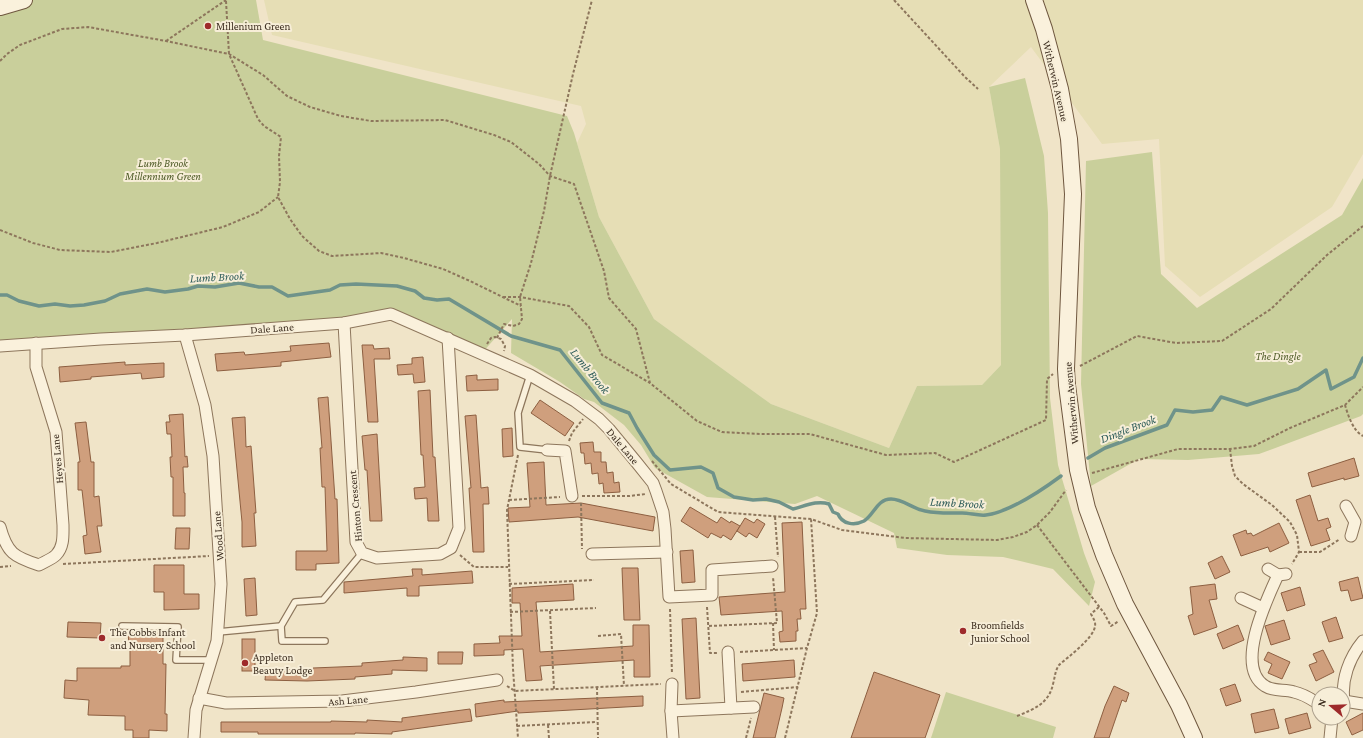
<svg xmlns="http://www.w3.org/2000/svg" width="1363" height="738" font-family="'Crimson Pro',serif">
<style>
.farmland{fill:#e6deb5}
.green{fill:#c9cf9b}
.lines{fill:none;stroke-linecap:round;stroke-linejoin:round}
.stream{stroke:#6f938a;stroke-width:3.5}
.building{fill:#cf9f7d;stroke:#8d5f41}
.lane-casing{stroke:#8d765c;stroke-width:8}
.street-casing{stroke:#8d765c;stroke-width:13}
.secondary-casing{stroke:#6f573f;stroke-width:18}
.path{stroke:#8d765c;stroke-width:2;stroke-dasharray:3 2;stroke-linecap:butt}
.lane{stroke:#faf1dc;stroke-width:5.5}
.street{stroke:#faf1dc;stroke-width:11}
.secondary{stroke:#faf1dc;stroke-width:16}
.poi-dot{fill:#9e2a2b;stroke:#f7eed8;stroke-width:1.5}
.labels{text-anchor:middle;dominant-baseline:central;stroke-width:4;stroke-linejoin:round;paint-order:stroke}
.poi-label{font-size:11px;fill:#3d2e20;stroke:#f7eed8;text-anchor:start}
.street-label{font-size:11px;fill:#3d2e20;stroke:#f7eed8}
.park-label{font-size:11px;font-style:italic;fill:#4d5a26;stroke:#f7eed8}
.water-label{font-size:12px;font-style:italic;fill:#2f5d5a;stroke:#f7eed8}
</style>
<rect width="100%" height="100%" fill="#f0e4c8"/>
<path class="farmland" d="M264 0H1363V154L1332 207 1200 297 1165 266 1159 139 1102 144 1031 47 989 87 1000 149 1001 365 982 385 917 386 889 448 771 404 654 319 599 217 577 143 586 124 581 106 272 35Z"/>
<g class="green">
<path d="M8 0H256L263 40 567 116 574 133 599 217 654 319 771 404 889 448 917 386 982 385 1001 365 1000 149 989 87 1025 78 1044 156 1048 213 1050 398 1058 465 1084 553 1095 582 1089 606 1053 569 1003 557 947 555 897 548 894 533 817 496 795 504 707 497 655 468 641 445 624 425 594 402 584 399 560 382 511 353 512 319 482 353 391 314 0 346V3Z"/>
<path d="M1152 152 1161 274 1197 308 1342 215 1363 178V414L1361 416 1259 454 1188 460 1139 459 1091 486 1081 384 1086 161Z"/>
<path d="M946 692 1056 727 1053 738H931Z"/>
</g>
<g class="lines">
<g class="stream">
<path d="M0 295H7L19 301 39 306 55 304 70 306 84 305 105 301 120 294 147 289 165 292 188 289 198 286 215 287 239 283 259 287H272L288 296 330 290 340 285 356 284 397 286 415 291 424 298 437 300 449 299 511 336 560 350 602 403 629 413 637 428 654 455 670 470 701 467 713 473 718 488 734 497 753 500 766 499 779 502 793 509C805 506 817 500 829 504L833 512 838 514C842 524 854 526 864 521 874 515 877 499 891 499 903 499 913 509 925 511 940 514 948 513 962 513 970 513 978 516 986 515 1009 512 1042 490 1061 476"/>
<path d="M1088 458 1105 448 1167 425 1175 410 1193 412 1212 410 1221 397 1247 405 1298 389 1326 370 1331 389 1354 377 1363 358"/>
</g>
</g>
<g class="building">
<path d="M329 343 331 357 281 362V366L217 371 215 354 244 352 245 355 291 351 290 346Z"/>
<path d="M362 345H373L374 349 389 348 390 359H374L378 422H368Z"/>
<path d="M423 357 425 382 414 383 413 374 398 375 397 365 412 364V358Z"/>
<path d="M125 362V365L164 363V377L142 379 141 373 91 377V379L60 382 59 367Z"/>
<path d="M477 375V380L498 379V390L467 391 466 376Z"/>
<path d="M430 390 433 457H435L439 521H428L427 498 415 499 414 488 425 487 423 455H421L418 391Z"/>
<path d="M328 397 335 499H337L339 563 316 564V570H296V551H327L325 487H322L320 448H322L318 398Z"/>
<path d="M540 400 574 423 565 436 531 413Z"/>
<path d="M183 414 185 457 187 456 188 467H183L184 493H185V516H173V477H171L170 457H172L171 434H167L166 422H170L169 415Z"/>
<path d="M476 415 481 488 488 487 489 504H483L484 552H473L469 488H471L465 416Z"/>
<path d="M245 417 246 447 251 446 256 513H254L256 546 242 547V522L232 418Z"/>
<path d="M86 422 91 462H94V497L99 496 102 526H97L101 552 85 554 83 536 87 535 82 490H78V462H80L75 423Z"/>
<path d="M512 428 513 456 503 457 502 429Z"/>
<path d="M377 434 382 521H370L367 470H365L362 436Z"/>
<path d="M593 442 594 452H601V462H606L607 473 613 472 614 483 619 482 620 492 604 493 603 483 599 484 598 473 592 474 591 463 585 464 584 453H581L580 443Z"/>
<path d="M1354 458 1359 476 1344 480V478L1312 487 1308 473Z"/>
<path d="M544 462 546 505 581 503 655 517 653 531 578 517 509 522 508 508 530 507 527 463Z"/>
<path d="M1310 495 1318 521 1328 518 1331 527 1326 529 1330 540 1311 546 1296 500Z"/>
<path d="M690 507 717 523 721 517 730 523 731 521 740 526 731 540 723 535 721 538 711 533 708 538 681 521Z"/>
<path d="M745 518 754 523 757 519 765 524 757 538 749 533 746 537 737 531Z"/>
<path d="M802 522 806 609H800L801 619H797L798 631H796V641L780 642 779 632 783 631 782 611 721 615 719 597 785 592 782 523Z"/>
<path d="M1279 523 1289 543 1270 552 1268 547 1241 556 1233 535 1246 530 1247 534 1251 533 1253 536Z"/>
<path d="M176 528H190L189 549H175Z"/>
<path d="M693 550 695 582 682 583 680 551Z"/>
<path d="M1222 556 1230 572 1215 579 1208 563Z"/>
<path d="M154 565H184V594H199V609L164 610V592H154Z"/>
<path d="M622 568H638L640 620H624Z"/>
<path d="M412 569H422V575L472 571 473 583 419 586V596H407V588L344 593V582L413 576Z"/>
<path d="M1358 577 1363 598 1351 601 1348 590 1341 591 1339 582Z"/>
<path d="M255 578 257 615 246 616 244 579Z"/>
<path d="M573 584 574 600 536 602 540 652 633 646V625H649L650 677H634V660L540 666 542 680 526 681 523 649 504 650V655L474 656V644L500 643 499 636H522L520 603H512V588Z"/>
<path d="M1215 584 1217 599 1209 600 1217 627 1194 635 1188 616 1193 614 1190 587Z"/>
<path d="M1300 587 1305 605 1287 611 1281 593Z"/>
<path d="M1336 617 1343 638 1329 642 1322 622Z"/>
<path d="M696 618 700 698 686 699 682 619Z"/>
<path d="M1284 620 1290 639 1271 645 1265 626Z"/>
<path d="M68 622 101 623 100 638 67 637Z"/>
<path d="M1238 625 1244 640 1223 649 1217 634Z"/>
<path d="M128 633H163V664H166L165 714H167V731L149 730V738H133V730H125V716L88 715 89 700 64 698 65 680 77 681V668H121V666H130V644H129Z"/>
<rect x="242" y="639" width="13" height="32"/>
<path d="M1323 650 1334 672 1316 681 1309 665 1317 662 1313 654Z"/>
<path d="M438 652H463L462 664H438Z"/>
<path d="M1268 652 1290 662 1282 679 1268 673 1272 664 1264 660Z"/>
<path d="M403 657 427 658V671L392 670V674L355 677V679L307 681 265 680 266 669 313 670V668L362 666V663L403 660Z"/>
<path d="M794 660 795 677 743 681 742 664Z"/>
<path d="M874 672 940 695 925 738H851Z"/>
<path d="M1235 684 1241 701 1226 706 1220 689Z"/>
<path d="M1114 686 1129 693 1126 702 1122 700 1109 738H1094L1105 706Z"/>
<path d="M764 693 784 698 782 708 775 738H753Z"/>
<path d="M643 696V706L518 713V711L476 717 475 704 504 700V702Z"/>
<path d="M470 709 472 721 392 732V734L355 733V734H258V732H221V722H331V721L367 722V720L402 722V718Z"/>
<path d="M1274 709 1279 728 1255 733 1251 714Z"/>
<path d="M1307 713 1311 728 1289 734 1285 719Z"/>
<path d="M1363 713V730L1352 735 1346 722Z"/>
</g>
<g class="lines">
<defs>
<g id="lane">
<path d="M530 375 518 413 520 447 547 450"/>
<path d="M122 626 178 627 176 660H211"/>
<path d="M218 632 281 626"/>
<path d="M325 641H282L281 626 295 602 323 600 362 553"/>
</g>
<g id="street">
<path d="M344 323 356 542 362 553 377 558 440 554 451 548 459 528 448 338"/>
<path d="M185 335 205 405 213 456 221 584 217 641 196 710 194 738"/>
<path d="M0 346 101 339 185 335 344 323 391 314 530 375 575 401 599 419 609 429 637 463 653 483 656 491 663 512 665 529 669 597 712 595V570L772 566"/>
<path d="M547 450 565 451 572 496"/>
<path d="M1346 506 1355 522 1351 536"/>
<path d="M0 527C7 553 14 557 39 565 44 562 52 559 56 555 64 547 63 535 63 525L56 432 36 367V343"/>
<path d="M592 554 667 552"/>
<path d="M1268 569 1278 575 1286 574"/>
<path d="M1278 575C1267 599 1234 667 1265 686 1274 692 1284 689 1294 692 1304 694 1311 699 1319 704"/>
<path d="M1241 598 1263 608"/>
<path d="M728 652 731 708"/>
<path d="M672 684 671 711 673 738"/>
<path d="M199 698 226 703 342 701 416 692 497 680"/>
<path d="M1344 701 1363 704"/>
<path d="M1343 702 1344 701C1341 680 1349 658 1363 641"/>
<path d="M671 711 754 707"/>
<path d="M1330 738 1332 718"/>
</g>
<g id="secondary">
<path d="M1034 0 1044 29 1060 89 1069 139 1073 194 1066 369 1067 385 1078 470 1087 508 1104 555 1125 604 1179 705 1194 738"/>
<path d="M0 7 24 0"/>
</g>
</defs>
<use href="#lane" class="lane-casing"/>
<use href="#street" class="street-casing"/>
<use href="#secondary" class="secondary-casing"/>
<g class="path">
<path d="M894 0 965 77 978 89"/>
<path d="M226 1 229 54 258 119 264 126 281 137 279 156 280 182 278 197 290 219 302 236 319 251 332 256 381 253 404 258 443 269 470 281 521 306"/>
<path d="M166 41 226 0"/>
<path d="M0 61 7 54 20 45 62 29 88 27 166 41 229 54 263 75 287 96 310 107 341 116 371 121 445 120 494 135 511 142 539 164 550 176 574 184 604 271 609 298 636 329 650 383 697 421 722 432 761 434H810L886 455 935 453 954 462 1046 420 1047 379 1053 374"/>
<path d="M0 230 33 243 60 250 111 252 157 243 223 227 259 212 278 197"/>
<path d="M503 297H520L569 306 589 327 602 355 650 383"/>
<path d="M497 338 504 324 513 326 519 324 522 319 520 297 531 263 544 211 550 176 573 74 592 0"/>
<path d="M487 344 491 338 495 337 501 339 505 346 504 351"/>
<path d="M1080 366 1137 336 1176 343 1222 341 1271 309 1327 255 1363 226"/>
<path d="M1345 405C1348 415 1353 431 1363 436"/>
<path d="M569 441 572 433 583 419"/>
<path d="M1230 449 1232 466 1235 476 1243 484 1272 505 1290 522 1297 535 1299 552 1292 564"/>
<path d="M518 455 507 510 513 669 518 738"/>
<path d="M652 461 671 484 718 512 811 519 842 530 905 538 997 540 1013 537 1027 532 1037 525 1050 512 1066 490"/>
<path d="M1092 473 1178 449H1230L1254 446 1290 428 1345 405 1363 387"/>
<path d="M582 496H629L646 494"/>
<path d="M509 500 560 497"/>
<path d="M581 503 582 549"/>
<path d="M775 517 778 557"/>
<path d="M1037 525 1104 613 1111 626 1119 621"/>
<path d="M1299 552H1320L1340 539"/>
<path d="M460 555 474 567H508"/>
<path d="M63 564 209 556"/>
<path d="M0 567 11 566"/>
<path d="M509 584 594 580"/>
<path d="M707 607 710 653H717"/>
<path d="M670 609 672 674"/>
<path d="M550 611 554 689"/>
<path d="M510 612 596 608"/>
<path d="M773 623 774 650"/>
<path d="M709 626 777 623 773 577"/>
<path d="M598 636 621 634 624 686"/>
<path d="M740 652 807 648"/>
<path d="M507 686 515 691 661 684"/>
<path d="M597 687 598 738"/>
<path d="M741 692 798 687"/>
<path d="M1017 716C1035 709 1049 703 1053 684 1055 677 1055 671 1059 665 1068 657 1094 638 1095 626 1096 622 1093 618 1091 614L1099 607"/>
<path d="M548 725 549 738"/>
<path d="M517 726 597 722"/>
<path d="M746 738 751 718"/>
<path d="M785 738 807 648 817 613 811 519"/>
</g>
<use href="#lane" class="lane"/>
<use href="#street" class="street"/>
<use href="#secondary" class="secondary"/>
</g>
<g class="poi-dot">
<circle cx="208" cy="26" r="4"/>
<circle cx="963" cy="631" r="4"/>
<circle cx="102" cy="638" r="4"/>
<circle cx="245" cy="663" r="4"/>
</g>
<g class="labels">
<g class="poi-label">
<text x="216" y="26">Millenium Green</text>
<text x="971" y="625">Broomfields<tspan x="971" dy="13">Junior School</tspan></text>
<text x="110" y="632">The Cobbs Infant<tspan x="110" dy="13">and Nursery School</tspan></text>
<text x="253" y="657">Appleton<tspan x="253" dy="13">Beauty Lodge</tspan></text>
</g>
<g class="street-label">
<text transform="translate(1056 81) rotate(77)">Witherwin Avenue</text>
<text transform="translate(272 328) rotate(-4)">Dale Lane</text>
<text transform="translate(1071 403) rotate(-95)">Witherwin Avenue</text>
<text transform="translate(623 446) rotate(50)">Dale Lane</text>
<text transform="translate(57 459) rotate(-95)">Heyes Lane</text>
<text transform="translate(355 506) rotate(-95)">Hinton Crescent</text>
<text transform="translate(218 536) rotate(-94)">Wood Lane</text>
<text transform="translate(348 700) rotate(-5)">Ash Lane</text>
</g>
<g class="park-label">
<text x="163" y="163">Lumb Brook<tspan x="163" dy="13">Millennium Green</tspan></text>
<text x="1278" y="356">The Dingle</text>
</g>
<g class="water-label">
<text transform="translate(217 277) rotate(-3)">Lumb Brook</text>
<text transform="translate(590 371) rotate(51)">Lumb Brook</text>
<text transform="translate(1128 429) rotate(-21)">Dingle Brook</text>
<text transform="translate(957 503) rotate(3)">Lumb Brook</text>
</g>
</g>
<g transform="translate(1331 706) rotate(289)"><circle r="19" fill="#f7eed8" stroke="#ada18e"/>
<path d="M0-3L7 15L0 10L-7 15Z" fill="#9e2a2b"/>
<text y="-6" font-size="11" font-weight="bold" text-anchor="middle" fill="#3d2e20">N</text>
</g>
</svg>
